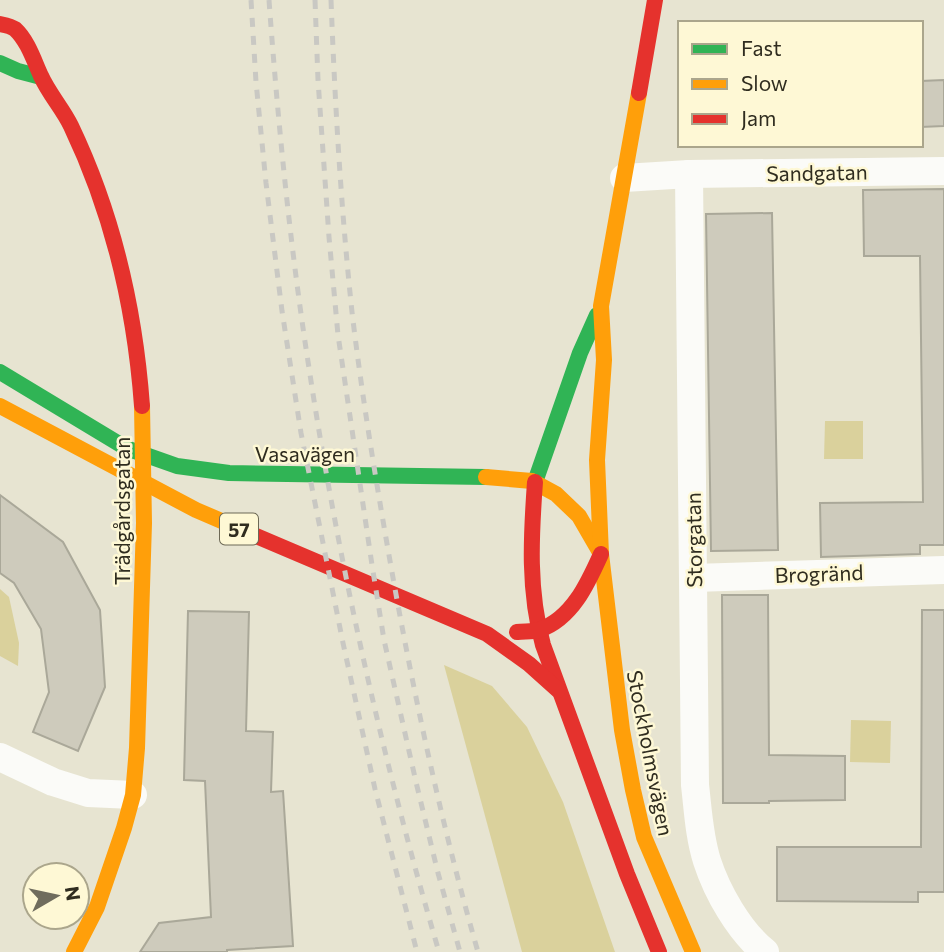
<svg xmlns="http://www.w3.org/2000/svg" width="944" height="952" font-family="Commissioner,sans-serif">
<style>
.green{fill:#dad19c}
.building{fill:#cecbbc;stroke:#aaa899;stroke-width:2}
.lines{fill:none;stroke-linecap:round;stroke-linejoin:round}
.street{stroke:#fbfbf8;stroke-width:28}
.fast{stroke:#30b455;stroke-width:16}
.slow{stroke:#ff9f0a;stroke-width:16}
.jam{stroke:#e5322d;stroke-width:16}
.rail{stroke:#c9c8c3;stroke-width:5;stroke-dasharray:9 9;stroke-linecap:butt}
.labels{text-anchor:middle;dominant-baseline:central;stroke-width:5;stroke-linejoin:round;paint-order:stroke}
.shield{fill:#fef8d5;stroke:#6d6956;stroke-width:2}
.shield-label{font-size:19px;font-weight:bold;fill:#2f2c1f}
.street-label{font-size:21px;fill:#2f2c1f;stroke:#fef8d5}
</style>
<rect width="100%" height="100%" fill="#e7e4d1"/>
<g class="green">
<path d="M825 421H863V459H824Z"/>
<path d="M0 589 9 597 19 643 18 666 0 656Z"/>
<path d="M444 665 492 686 527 727 563 802 615 952H522Z"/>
<path d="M851 720 891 721 890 763 850 762Z"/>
</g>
<g class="building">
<path d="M944 80V126L921 127V81Z"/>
<path d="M944 189V545H920V554L821 557 820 503 923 502 920 256H864L863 190Z"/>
<path d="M772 213 778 550 711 551 706 214Z"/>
<path d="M0 495 63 542 100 610 105 687 78 751 33 732 49 692 41 629 14 583 0 573Z"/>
<path d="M722 595H768L769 755 845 756V800L769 801V803H723Z"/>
<path d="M922 610H944V892H918V902L777 901V847H921Z"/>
<path d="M188 611 249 612 246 731 273 732 271 792 283 791 293 946 227 950V952H140L159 923 211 917 205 781 184 780Z"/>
</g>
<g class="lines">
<g class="street">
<path d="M689 174 695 785C698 810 699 836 707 861 717 892 739 931 765 952"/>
<path d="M624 178 689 174 944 171"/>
<path d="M694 578 944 570"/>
<path d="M0 757 53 782 88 793 133 795"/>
</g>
<g class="fast">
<path d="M0 63 18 71 41 77"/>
<path d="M0 372 126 448 177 466 229 473 486 477"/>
<path d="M535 482 580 353 597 315"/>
</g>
<g class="slow">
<path d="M0 406 196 510 254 535"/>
<path d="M486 477 532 481 556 494 579 516 601 554 622 730 633 790 644 837 693 952"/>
<path d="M601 554 597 460 604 360 601 306 639 93"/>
<path d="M74 952 97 907 124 828 133 795 137 748 144 523 142 406"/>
</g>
<g class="jam">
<path d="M0 24C5 25 11 26 15 29 28 41 34 61 41 76 49 94 63 109 71 126 113 214 135 310 142 406"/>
<path d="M639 93 655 0"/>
<path d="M535 482C531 537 528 591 543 645L627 874 659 952"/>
<path d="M254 535 487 634 529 664 558 690"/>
<path d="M517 632C524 631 532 632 539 630 572 619 588 583 601 554"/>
</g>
<g class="rail">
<path d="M251 0 256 82 266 183 282 311 301 433 343 643 375 789 417 952"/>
<path d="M269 0C278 123 290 246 309 368 339 566 383 761 439 952"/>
<path d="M315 0 318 80 329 237 338 335 372 565 384 640 416 782 438 873 460 952"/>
<path d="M331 0C335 104 341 209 352 312 361 388 373 463 386 538 410 677 439 816 478 952"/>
</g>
</g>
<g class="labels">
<rect class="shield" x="220" y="513.5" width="38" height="31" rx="5"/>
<g class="shield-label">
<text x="239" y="529">57</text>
</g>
<g class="street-label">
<text transform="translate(817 172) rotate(-1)">Sandgatan</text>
<text x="305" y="453">Vasavägen</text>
<text transform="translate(121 511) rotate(-90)">Trädgårdsgatan</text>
<text transform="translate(693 540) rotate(-91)">Storgatan</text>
<text transform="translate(819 573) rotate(-2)">Brogränd</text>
<text transform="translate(651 753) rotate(79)">Stockholmsvägen</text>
</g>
</g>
<rect x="678" y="21" width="245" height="126" fill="#fef8d5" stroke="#aba68c" stroke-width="2"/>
<rect x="692" y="44" width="35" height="10" fill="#30b455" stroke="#aba68c" stroke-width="2"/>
<text x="741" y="56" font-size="21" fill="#2f2c1f">Fast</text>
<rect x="692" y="79" width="35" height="10" fill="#ff9f0a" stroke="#aba68c" stroke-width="2"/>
<text x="741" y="91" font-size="21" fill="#2f2c1f">Slow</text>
<rect x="692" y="114" width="35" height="10" fill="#e5322d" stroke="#aba68c" stroke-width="2"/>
<text x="741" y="126" font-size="21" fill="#2f2c1f">Jam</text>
<g transform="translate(56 896) rotate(81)"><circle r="33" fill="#fef8d5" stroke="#aba68c" stroke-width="2"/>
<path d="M0-5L12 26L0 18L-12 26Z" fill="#6f6c5d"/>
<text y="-10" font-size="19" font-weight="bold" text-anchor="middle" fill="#2f2c1f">N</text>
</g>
</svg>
